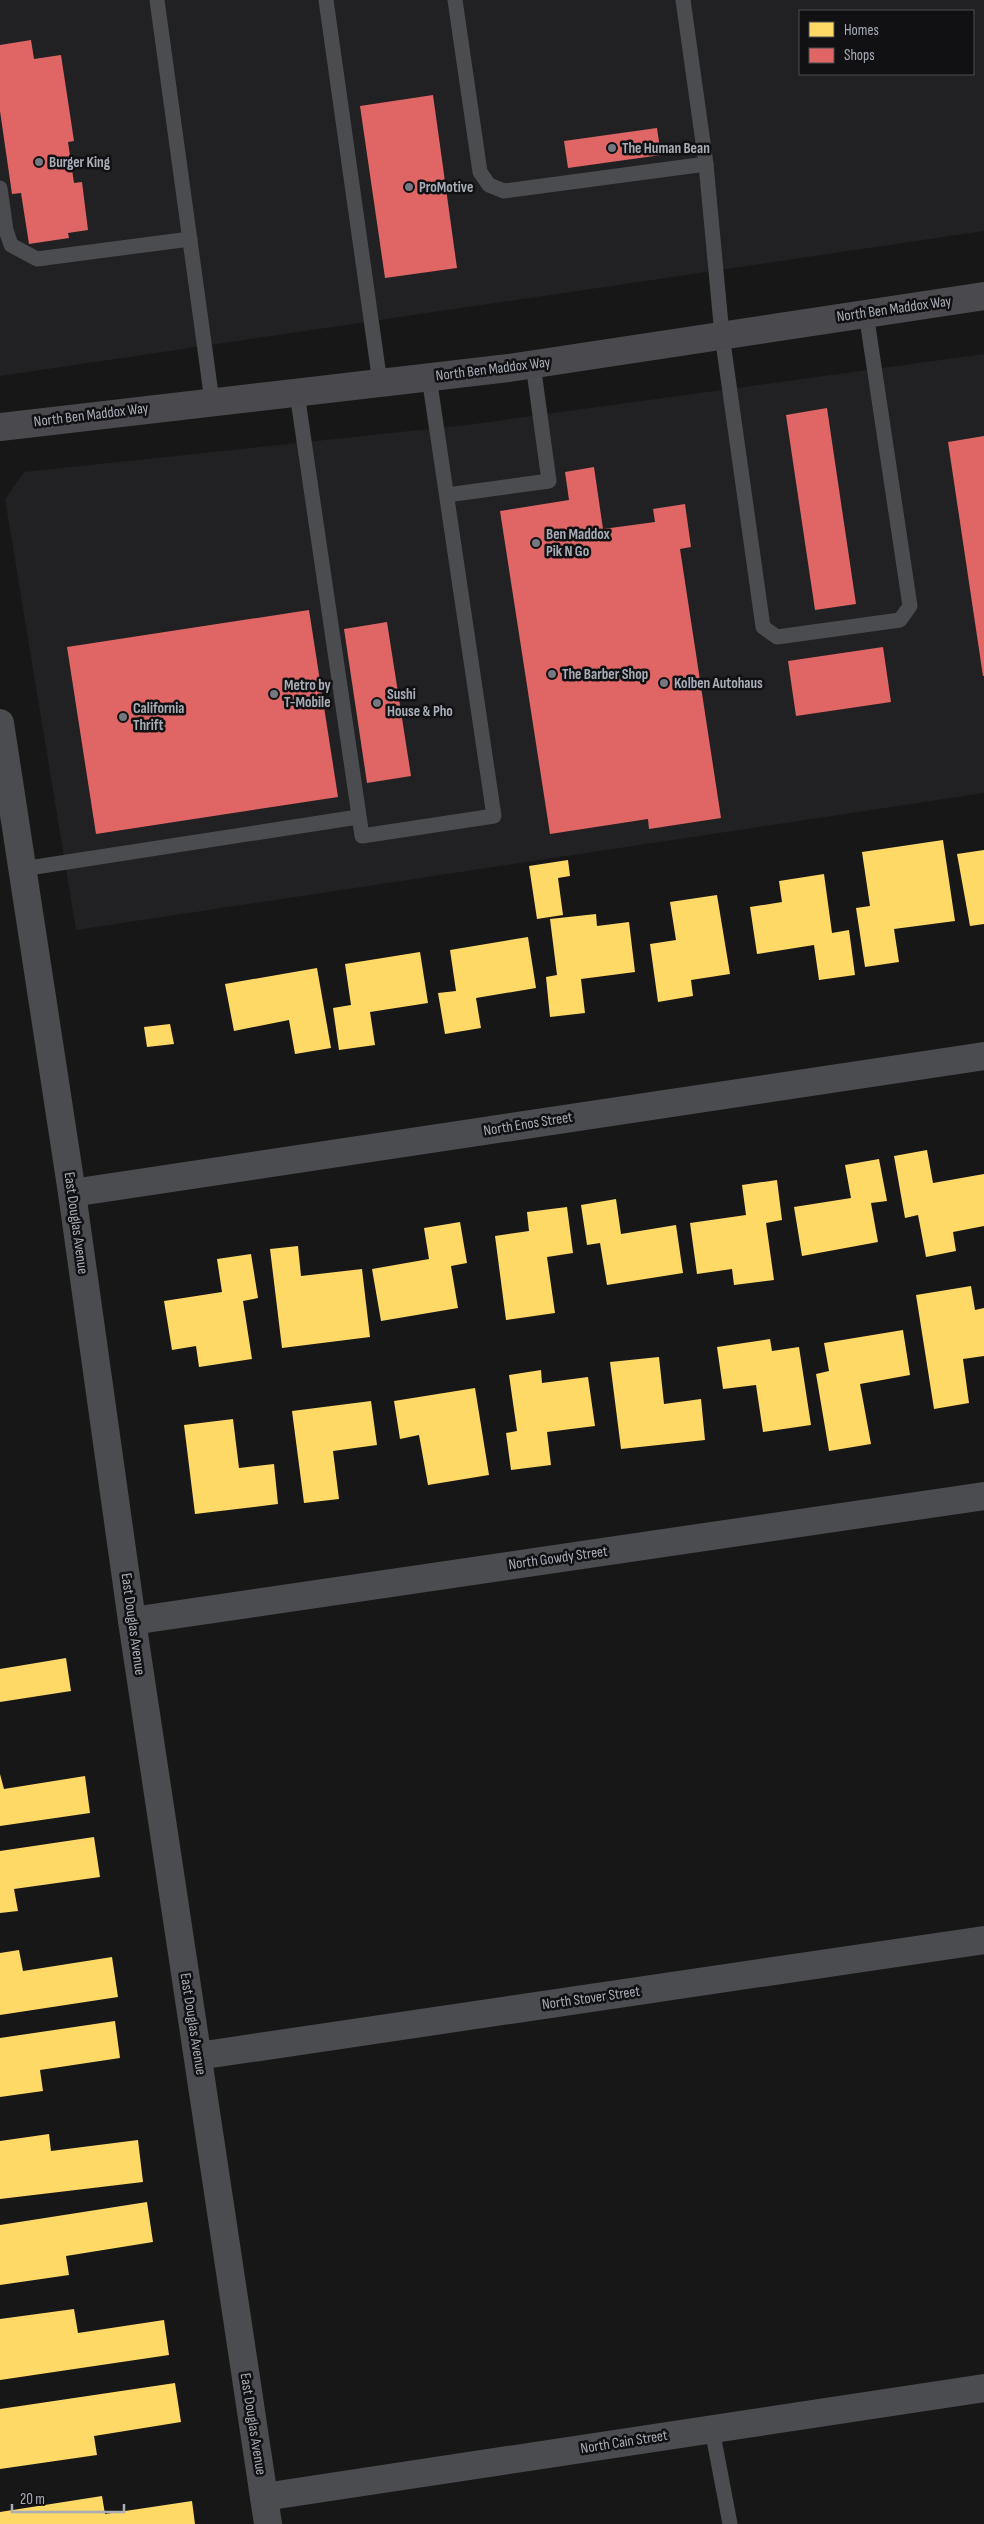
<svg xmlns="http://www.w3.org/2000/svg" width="984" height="2524" font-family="'Sofia Sans Condensed',sans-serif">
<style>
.built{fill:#212123;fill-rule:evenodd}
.homes{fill:#ffd966}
.shops{fill:#e06666}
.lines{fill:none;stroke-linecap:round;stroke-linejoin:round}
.service{stroke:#4b4c50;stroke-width:15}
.minor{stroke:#4b4c50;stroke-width:28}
.secondary{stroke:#4a4a4e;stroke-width:28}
.poi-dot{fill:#757880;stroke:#111113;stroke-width:2}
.labels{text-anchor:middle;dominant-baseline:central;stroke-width:5;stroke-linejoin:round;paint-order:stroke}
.poi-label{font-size:15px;font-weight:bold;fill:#a8adb8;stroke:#111113;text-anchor:start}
.street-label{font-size:15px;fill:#a8adb8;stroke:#111113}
</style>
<rect width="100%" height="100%" fill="#171717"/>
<g class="built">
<path d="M0 0H984V231L0 376ZM800 11H973V74H800Z"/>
<path d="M984 354V793L76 930 5 499 24 472 467 425Z"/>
</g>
<g class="homes">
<path d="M943 840 955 921 894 929 899 962 865 967 856 908 870 906 862 852Z"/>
<path d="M984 850V924L970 926 957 854Z"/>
<path d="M568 860 570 876 558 878 563 915 537 919 529 866Z"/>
<path d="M824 874 832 933 849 930 855 975 819 980 814 945 757 954 750 907 782 902 779 881Z"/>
<path d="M717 895 730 974 691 980 693 996 658 1002 650 944 676 940 670 902Z"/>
<path d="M596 914 597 926 629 922 635 972 581 979 585 1013 550 1017 546 977 557 975 550 919Z"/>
<path d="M528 937 536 988 476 998 481 1028 445 1034 438 993 456 991 450 950Z"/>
<path d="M420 952 428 1003 370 1012 375 1045 339 1050 333 1008 351 1005 345 964Z"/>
<path d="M317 968 331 1048 295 1054 289 1020 234 1031 225 984Z"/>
<path d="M170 1024 174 1044 147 1047 144 1027Z"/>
<path d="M927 1150 933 1183 984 1174V1226L953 1232 956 1251 926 1257 918 1215 905 1218 894 1156Z"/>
<path d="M879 1159 887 1201 871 1203 878 1242 802 1256 794 1207 851 1198 845 1165Z"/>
<path d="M777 1180 782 1220 766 1223 774 1280 734 1285 732 1269 697 1274 690 1223 746 1215 742 1185Z"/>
<path d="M616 1199 621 1234 676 1225 683 1273 607 1285 600 1243 587 1245 581 1205Z"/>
<path d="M567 1207 573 1253 547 1257 555 1313 506 1320 495 1236 529 1231 527 1212Z"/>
<path d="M460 1222 467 1263 451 1266 458 1308 381 1321 372 1269 429 1259 424 1228Z"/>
<path d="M298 1246 301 1276 362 1269 370 1337 282 1348 270 1249Z"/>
<path d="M251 1254 258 1298 243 1301 252 1359 199 1367 196 1346 172 1350 164 1301 222 1292 217 1259Z"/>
<path d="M971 1286 975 1310 984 1308V1356L963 1359 969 1403 934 1409 916 1295Z"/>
<path d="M903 1330 910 1375 860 1384 871 1444 829 1451 816 1374 829 1371 824 1343Z"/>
<path d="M770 1339 772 1351 799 1347 811 1425 763 1432 756 1385 723 1389 717 1347Z"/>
<path d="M659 1357 664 1404 701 1399 705 1440 621 1449 610 1362Z"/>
<path d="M541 1370 542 1383 588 1377 595 1426 547 1432 551 1465 511 1470 506 1433 517 1431 509 1375Z"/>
<path d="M475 1388 489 1475 428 1485 419 1435 400 1439 394 1401Z"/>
<path d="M371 1401 377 1445 333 1451 339 1499 304 1503 292 1411Z"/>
<path d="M233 1419 239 1468 274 1464 278 1504 195 1514 184 1425Z"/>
<path d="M66 1658 71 1691 0 1702V1669Z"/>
<path d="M0 1774 4 1789 85 1776 90 1813 0 1826Z"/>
<path d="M94 1837 100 1877 14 1889 18 1911 0 1913V1851Z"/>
<path d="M19 1950 23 1971 112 1957 118 1997 0 2015V1953Z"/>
<path d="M115 2021 120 2058 40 2070 43 2091 0 2097V2038Z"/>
<path d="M49 2134 51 2151 138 2140 143 2182 0 2199V2141Z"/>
<path d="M147 2202 153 2242 66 2256 69 2275 0 2285V2225Z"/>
<path d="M74 2309 78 2333 164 2320 169 2355 0 2380V2319Z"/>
<path d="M175 2383 181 2422 94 2436 97 2455 0 2469V2409Z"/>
<path d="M102 2496 105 2514 192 2501 195 2524H0V2512Z"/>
</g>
<g class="shops">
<path d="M31 40 34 59 61 55 74 141 68 142 74 183 82 182 88 230 68 233 69 238 29 244 21 193 12 194 0 111V45Z"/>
<path d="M433 95 457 268 385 278 360 106Z"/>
<path d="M657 128 661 155 568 168 564 141Z"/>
<path d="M827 408 856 604 815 610 786 415Z"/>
<path d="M984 436V676H983L948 442Z"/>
<path d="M594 467 603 529 655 522 653 509 685 504 691 547 680 549 721 818 649 829 648 819 550 834 500 511 569 500 565 472Z"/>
<path d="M309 610 338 797 96 834 67 647Z"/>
<path d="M387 622 411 776 367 783 344 629Z"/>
<path d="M883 647 891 702 796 716 788 661Z"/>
</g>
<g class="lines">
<g class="service">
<path d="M157 0 212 401"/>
<path d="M326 0 380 383"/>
<path d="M455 0 480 172 489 185 504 191 706 164"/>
<path d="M683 0 706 164 722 335 763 627 777 637 900 620 910 606 866 313"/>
<path d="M0 188 6 230 11 245 37 259 190 239"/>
<path d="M297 393 362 836 494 816 429 377"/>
<path d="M447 495 549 481 533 364"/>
<path d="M22 869 358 817"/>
<path d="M712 2429 730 2524"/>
</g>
<g class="minor">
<path d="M0 723 72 1193 132 1621 268 2524"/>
<path d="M72 1193 984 1056"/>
<path d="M132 1621 984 1496"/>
<path d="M198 2056 984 1940"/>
<path d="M264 2497 984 2388"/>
</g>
<path class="secondary" d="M0 427 509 368 984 296"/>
</g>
<g class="poi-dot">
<circle cx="612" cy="148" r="5"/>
<circle cx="39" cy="162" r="5"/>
<circle cx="409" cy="187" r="5"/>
<circle cx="536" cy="543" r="5"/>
<circle cx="552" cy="674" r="5"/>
<circle cx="664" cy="683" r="5"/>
<circle cx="274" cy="694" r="5"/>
<circle cx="377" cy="703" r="5"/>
<circle cx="123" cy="717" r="5"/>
</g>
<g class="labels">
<g class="poi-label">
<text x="622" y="148">The Human Bean</text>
<text x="49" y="162">Burger King</text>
<text x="419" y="187">ProMotive</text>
<text x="546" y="534">Ben Maddox<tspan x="546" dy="17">Pik N Go</tspan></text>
<text x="562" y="674">The Barber Shop</text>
<text x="674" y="683">Kolben Autohaus</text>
<text x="284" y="685">Metro by<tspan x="284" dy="17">T-Mobile</tspan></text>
<text x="387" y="694">Sushi<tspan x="387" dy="17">House &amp; Pho</tspan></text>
<text x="133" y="708">California<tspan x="133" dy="17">Thrift</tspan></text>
</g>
<g class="street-label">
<text transform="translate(894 309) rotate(-8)">North Ben Maddox Way</text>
<text transform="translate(493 369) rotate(-7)">North Ben Maddox Way</text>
<text transform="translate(91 415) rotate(-7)">North Ben Maddox Way</text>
<text transform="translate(528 1124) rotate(-9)">North Enos Street</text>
<text transform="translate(76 1223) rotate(82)">East Douglas Avenue</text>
<text transform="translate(558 1558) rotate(-8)">North Gowdy Street</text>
<text transform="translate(133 1624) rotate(82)">East Douglas Avenue</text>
<text transform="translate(591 1998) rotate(-8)">North Stover Street</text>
<text transform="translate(193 2024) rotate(81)">East Douglas Avenue</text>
<text transform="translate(253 2424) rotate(81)">East Douglas Avenue</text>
<text transform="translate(624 2442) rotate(-9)">North Cain Street</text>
</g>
</g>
<rect x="799" y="10" width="175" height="65" fill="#111113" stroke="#4d4f55"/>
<rect x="809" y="22" width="25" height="15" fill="#ffd966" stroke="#4d4f55"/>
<text x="844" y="35" font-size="15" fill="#a8adb8">Homes</text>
<rect x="809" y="48" width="25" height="15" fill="#e06666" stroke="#4d4f55"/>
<text x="844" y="60" font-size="15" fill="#a8adb8">Shops</text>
<path d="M12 2504v8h112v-8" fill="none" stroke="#a8adb8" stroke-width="2.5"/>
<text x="20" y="2504" font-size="15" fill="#a8adb8" stroke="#111113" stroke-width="4" paint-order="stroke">20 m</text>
</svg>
